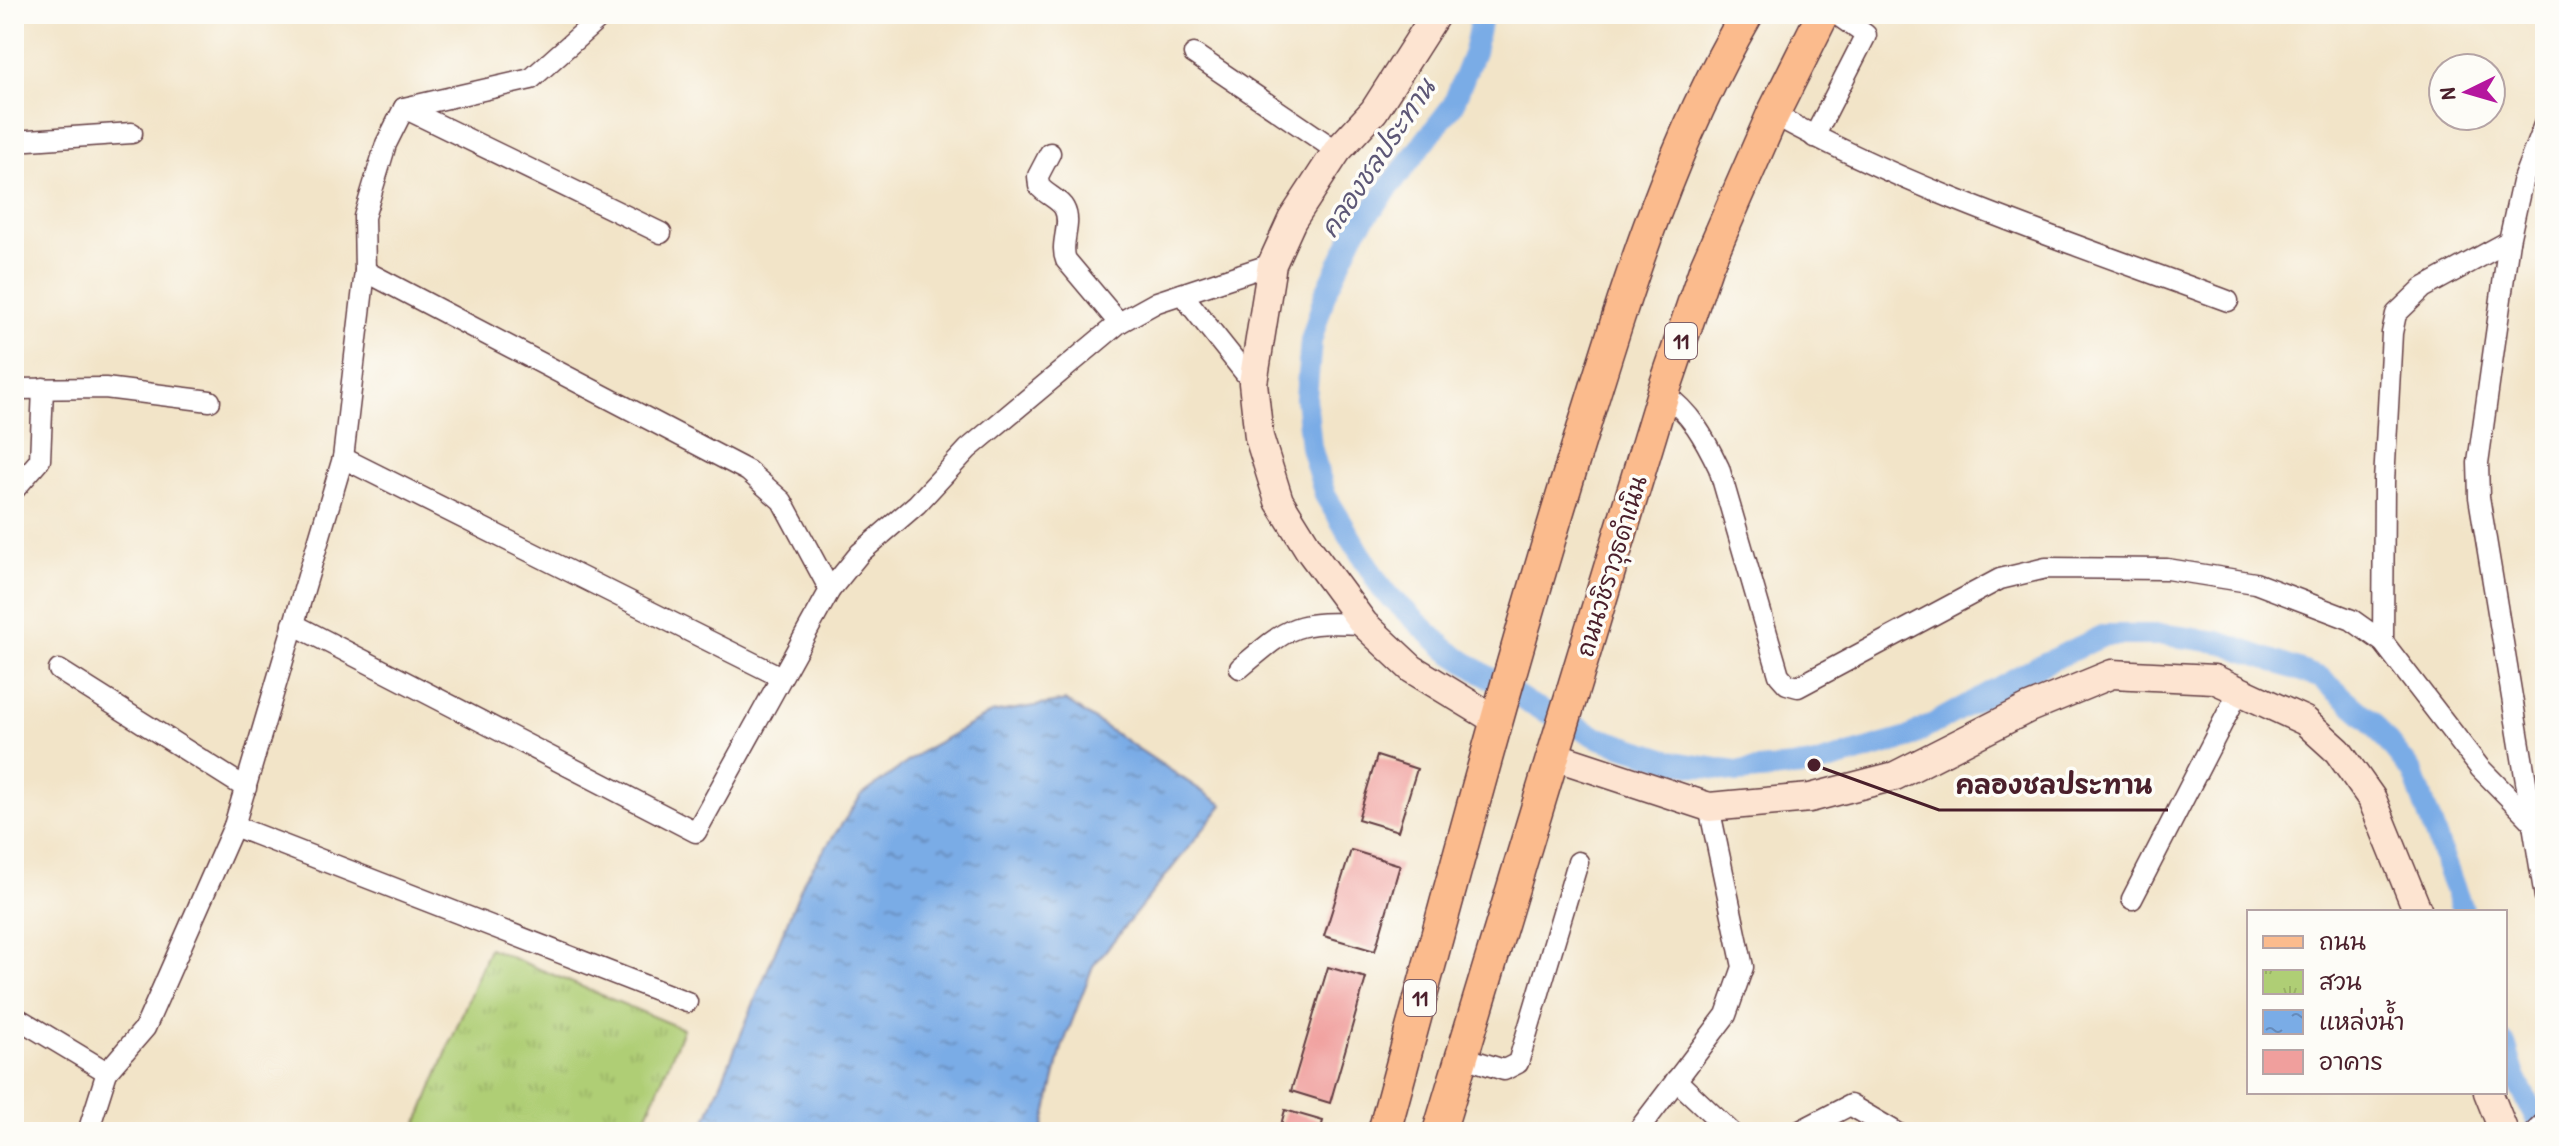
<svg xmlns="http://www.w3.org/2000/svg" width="2559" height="1146" font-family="'Patrick Hand','Playpen Sans Thai',sans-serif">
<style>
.park{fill:url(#park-tufts);stroke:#7c7650;stroke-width:2}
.water{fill:url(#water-ripples);stroke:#626688;stroke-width:2}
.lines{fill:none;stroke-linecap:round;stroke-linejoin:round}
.canal{stroke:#7aace6;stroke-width:22}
.building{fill:#f09f9d}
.street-casing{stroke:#633d43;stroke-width:23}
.secondary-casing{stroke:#633d43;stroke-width:31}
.primary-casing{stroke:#633d43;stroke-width:35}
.street{stroke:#fff;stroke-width:20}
.secondary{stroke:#fde4d1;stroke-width:28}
.primary{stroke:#fbbb8d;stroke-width:32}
.labels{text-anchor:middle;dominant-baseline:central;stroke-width:7;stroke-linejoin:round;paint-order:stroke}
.shield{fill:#fdfcf7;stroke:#806168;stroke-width:2}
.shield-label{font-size:22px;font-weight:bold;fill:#4a1f2b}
.street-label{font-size:24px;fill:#4a1f2b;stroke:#fdfcf7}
.water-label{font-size:26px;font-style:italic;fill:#5d5776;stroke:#fdfcf7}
.leader{fill:none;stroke:#4a1f2b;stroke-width:3}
.callout-dot{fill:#4a1f2b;stroke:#fdfcf7;stroke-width:3}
.callout-label{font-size:26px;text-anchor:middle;font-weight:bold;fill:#4a1f2b;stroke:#fdfcf7;stroke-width:7;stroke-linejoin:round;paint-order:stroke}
</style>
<defs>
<pattern id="park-tufts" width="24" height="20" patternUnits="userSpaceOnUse" patternTransform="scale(2)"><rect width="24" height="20" fill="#afce75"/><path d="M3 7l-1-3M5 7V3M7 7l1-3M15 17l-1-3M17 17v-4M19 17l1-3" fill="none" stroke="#98b065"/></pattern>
<pattern id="water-ripples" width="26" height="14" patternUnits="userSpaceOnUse" patternTransform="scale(2)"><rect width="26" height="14" fill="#7aace6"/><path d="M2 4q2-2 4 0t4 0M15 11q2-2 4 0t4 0" fill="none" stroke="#668bbb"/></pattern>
</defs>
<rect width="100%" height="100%" fill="#fdfcf7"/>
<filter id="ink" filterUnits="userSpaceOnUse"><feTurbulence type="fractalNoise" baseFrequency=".0125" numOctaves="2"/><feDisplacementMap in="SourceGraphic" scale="16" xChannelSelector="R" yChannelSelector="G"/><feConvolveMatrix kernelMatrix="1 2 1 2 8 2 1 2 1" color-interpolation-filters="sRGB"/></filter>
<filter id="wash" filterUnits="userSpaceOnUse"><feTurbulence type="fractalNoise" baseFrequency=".006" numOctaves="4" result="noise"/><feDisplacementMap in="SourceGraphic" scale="32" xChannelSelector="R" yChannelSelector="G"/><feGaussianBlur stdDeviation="1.8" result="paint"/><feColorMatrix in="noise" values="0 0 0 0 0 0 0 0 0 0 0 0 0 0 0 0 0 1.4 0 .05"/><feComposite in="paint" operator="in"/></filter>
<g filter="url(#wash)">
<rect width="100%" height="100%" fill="#f2e4c8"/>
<path class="park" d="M489 948 683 1029 640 1132H414Z"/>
<path class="water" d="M1066 701 1223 805 1093 966 1062 1048 1042 1132H701L805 878 861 796 924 750 991 713Z"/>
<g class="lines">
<g class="canal">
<path d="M1482 14 1474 52 1453 105 1355 231 1325 294 1311 341 1306 398 1311 447 1325 495 1382 589 1447 650 1528 703 1599 738 1674 762 1737 772 1814 765 1908 738 2028 671 2105 635H2166L2219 642 2321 678 2371 721 2413 773 2463 912"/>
<path d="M2505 1044 2515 1077 2543 1132"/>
</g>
</g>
<g id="blocks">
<g class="building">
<path d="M1377 756 1417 769 1398 831 1358 819Z"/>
<path d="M1351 850 1400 865 1375 951 1324 936Z"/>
<path d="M1328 967 1366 978 1330 1103 1291 1091Z"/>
<path d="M1285 1110 1323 1121 1320 1132H1279Z"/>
</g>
</g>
</g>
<g filter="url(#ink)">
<use href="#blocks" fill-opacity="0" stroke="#633d43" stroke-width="2"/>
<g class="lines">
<defs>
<g id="street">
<path d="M1194 54 1337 151"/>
<path d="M404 108 661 233"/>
<path d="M1773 114C1916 193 2075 244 2228 301"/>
<path d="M2545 122 2522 182 2509 241 2478 463 2479 497 2545 897"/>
<path d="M1814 137 1866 35 1836 14"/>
<path d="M14 141 132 133"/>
<path d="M1050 153 1038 176 1039 186C1046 195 1059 199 1064 208 1073 224 1059 243 1066 260L1119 323"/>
<path d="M365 271 748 471 782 501 830 590"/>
<path d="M1182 294 1253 383"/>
<path d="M14 389 105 388 210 401"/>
<path d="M1663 393C1691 413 1704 437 1719 468L1779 675 1787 684 1798 687 2000 579 2046 568 2167 569 2255 583 2352 620 2383 642 2480 768 2535 824"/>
<path d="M343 458 781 677"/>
<path d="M14 490 40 460 43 388"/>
<path d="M293 624 696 832 830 590 860 553 917 504 968 449 1119 323 1157 302 1272 264"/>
<path d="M2383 642 2384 482 2392 333 2396 314 2423 288 2509 241"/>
<path d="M1240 668C1292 624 1295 621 1364 624"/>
<path d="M59 670 246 788"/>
<path d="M234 826 687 1002"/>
<path d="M2132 899 2239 691"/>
<path d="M14 1016 107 1072 88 1132"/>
<path d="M1463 1057 1504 1070 1518 1063 1578 862"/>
<path d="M107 1072 145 1028 234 826 343 458 365 271 364 217 386 144 404 108 531 79 604 14"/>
<path d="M1676 1080 1731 1132"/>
<path d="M1637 1132 1726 1015 1743 967 1709 807"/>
<path d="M1798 1132 1850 1105 1896 1132"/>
<path d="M2535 1132 2545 1122"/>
</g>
<g id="secondary">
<path d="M1436 14 1374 111 1337 151 1292 220 1272 264 1253 383 1259 437 1279 501 1310 551 1364 624 1412 669 1494 719"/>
<path d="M1554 756 1709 807 1810 798 1895 776 2029 708 2112 674 2214 679 2305 721 2338 751 2372 799 2418 912"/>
<path d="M2488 1092 2504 1132"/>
</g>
<g id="primary">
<path d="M1384 1132C1446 904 1506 677 1576 452 1623 301 1667 151 1747 14"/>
<path d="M1439 1132 1663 393 1706 267 1773 114 1823 14"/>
</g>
</defs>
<use href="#street" class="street-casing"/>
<use href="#secondary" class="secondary-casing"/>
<use href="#primary" class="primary-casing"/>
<use href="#street" class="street"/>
<use href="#secondary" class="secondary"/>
<use href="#primary" class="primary"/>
</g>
</g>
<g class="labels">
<g class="shield">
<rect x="1665" y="323" width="32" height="36" rx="6"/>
<rect x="1404" y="980" width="32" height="36" rx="6"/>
</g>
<g class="shield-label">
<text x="1681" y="341">11</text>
<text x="1420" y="998">11</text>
</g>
<g class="street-label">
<text transform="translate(1611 566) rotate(-73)">ถนนวชิราวุธดำเนิน</text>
</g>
<g class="water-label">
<text transform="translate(1377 158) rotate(-56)">คลองชลประทาน</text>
</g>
</g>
<path class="leader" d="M1814 765L1939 810H2168"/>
<circle class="callout-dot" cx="1814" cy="765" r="8"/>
<g class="callout-label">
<text x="2054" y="794">คลองชลประทาน</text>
</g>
<rect width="2559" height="1146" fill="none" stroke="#fdfcf7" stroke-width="48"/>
<rect x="2247" y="910" width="260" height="184" fill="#fdfcf7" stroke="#b5a4a5" stroke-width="2"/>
<rect x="2263" y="936" width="40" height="12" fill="#fbbb8d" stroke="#b5a4a5" stroke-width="2"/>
<text x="2319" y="950" font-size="24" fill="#4a1f2b">ถนน</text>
<rect x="2263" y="970" width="40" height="24" fill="url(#park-tufts)" stroke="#b5a4a5" stroke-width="2"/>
<text x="2319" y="990" font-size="24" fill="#4a1f2b">สวน</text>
<rect x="2263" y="1010" width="40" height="24" fill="url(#water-ripples)" stroke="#b5a4a5" stroke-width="2"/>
<text x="2319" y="1030" font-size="24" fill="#4a1f2b">แหล่งน้ำ</text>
<rect x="2263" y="1050" width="40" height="24" fill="#f09f9d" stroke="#b5a4a5" stroke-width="2"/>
<text x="2319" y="1070" font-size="24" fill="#4a1f2b">อาคาร</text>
<g transform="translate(2467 92) rotate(265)"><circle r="38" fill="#fdfcf7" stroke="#b5a4a5" stroke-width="2"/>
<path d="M0-6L14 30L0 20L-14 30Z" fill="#b5179e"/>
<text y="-12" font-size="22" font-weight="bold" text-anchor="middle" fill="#4a1f2b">N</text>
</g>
</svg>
